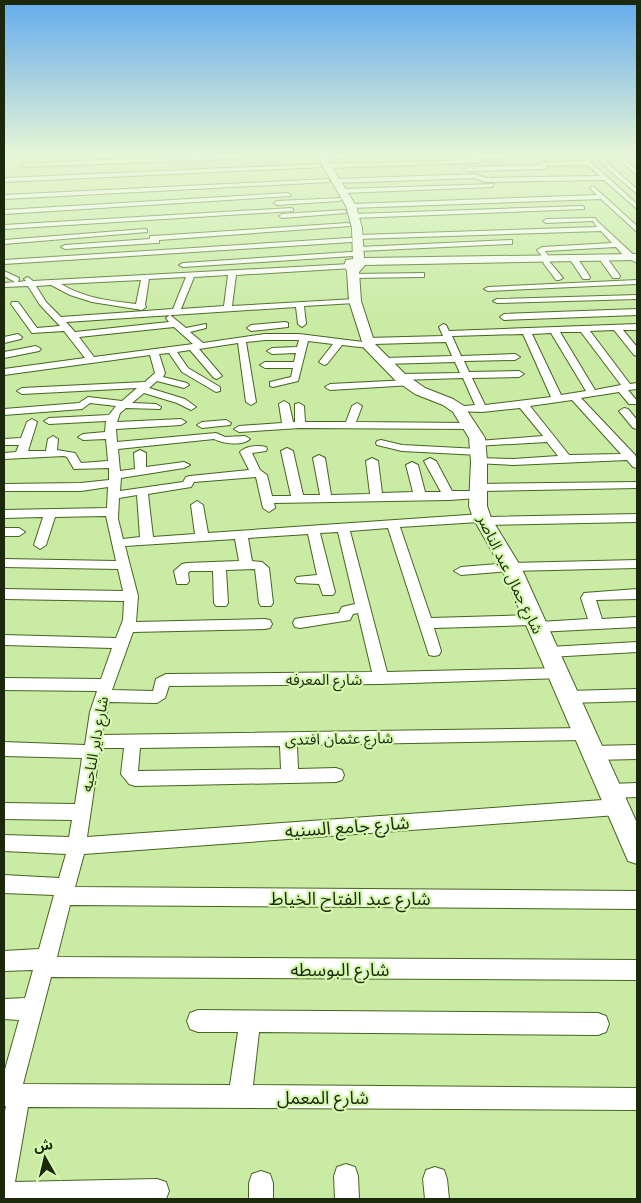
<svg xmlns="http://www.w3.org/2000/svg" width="641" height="1203" font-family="'Golos Text','Noto Sans Arabic',sans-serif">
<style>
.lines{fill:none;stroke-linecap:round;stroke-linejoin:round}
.street-casing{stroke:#476420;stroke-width:2}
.secondary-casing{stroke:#476420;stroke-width:2}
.street{fill:#fff;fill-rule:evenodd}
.secondary{fill:#fff;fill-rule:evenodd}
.labels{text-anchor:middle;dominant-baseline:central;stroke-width:4.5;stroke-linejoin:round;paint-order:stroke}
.street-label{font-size:15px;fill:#1c280c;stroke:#d6f9b1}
.near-street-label{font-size:18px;fill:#1c280c;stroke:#d6f9b1}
</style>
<rect width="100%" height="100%" fill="#c9eba4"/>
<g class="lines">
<defs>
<g id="street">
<path d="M256 154H301L298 156 25 167 22 165 25 163Z"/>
<path d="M354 154H399L396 156 322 159 319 157Z"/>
<path d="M535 154 537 157 480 159 482 161 479 163 327 168 324 166 327 164 469 160 467 158 470 156Z"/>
<path d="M576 154H582L637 204V209L604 180 485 182 475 178 336 183 333 181 336 179 476 174 486 178 600 176 587 165 546 166 547 167 544 169 467 171 464 169 467 167 540 165 539 164 542 162 584 161Z"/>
<path d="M591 154H597L637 189V194Z"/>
<path d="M612 154H618L637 170V175Z"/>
<path d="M320 164 322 167 4 182V178Z"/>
<path d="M328 179 330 182 4 199V195Z"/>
<path d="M494 184 492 187 343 193 340 191 343 189Z"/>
<path d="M593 186 637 226V232L601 199 351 208 348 206 351 204 597 195 590 188Z"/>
<path d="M288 193 291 195 290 196 4 214V210Z"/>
<path d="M341 198 342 199 339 201 277 205 274 203 277 201Z"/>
<path d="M582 206 584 207V209L354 218 351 216 354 214Z"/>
<path d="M291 208 293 209V211L4 229V225Z"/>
<path d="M344 210 346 211V213L282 218 279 216 282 214Z"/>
<path d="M595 218 596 220 637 258V263L623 255 616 247 545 251 550 258 548 260 563 278 559 280H556L544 264 543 262 545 260 537 250 542 247 612 243 601 231 358 239 354 237 358 235 597 227 593 221 546 223 543 221 546 219Z"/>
<path d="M348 223 350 224V226L159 240V243H156L65 249 61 247 65 245 150 239V236H153Z"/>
<path d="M145 229 147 230V232L4 244V240Z"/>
<path d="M349 238H352V242L4 264V260Z"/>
<path d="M512 240V244H509L359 251 355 249 359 247Z"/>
<path d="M350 252H353V256L183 267 179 265 183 263Z"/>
<path d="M601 258H607L620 276 619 278H613L600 260Z"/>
<path d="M572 259H578L590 277 589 279H583L571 261Z"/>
<path d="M350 264 354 266 353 268 236 275 232 306 355 299 359 301 355 303 304 306 306 324 302 327 298 324 296 307 66 322 75 332 169 322 166 318 170 315 186 328 206 324V328L190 332 203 343 265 334H299L363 342 367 338 443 336 439 327 443 324 446 325 449 331 637 324V330H623L637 347V356L634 355 614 330 590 331 630 384 637 383V389L628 390 637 401V404H629L619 392 581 398 635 455 637 459V468L633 467 627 460 513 465 475 463 473 461 479 458 513 459 558 456 547 442 474 446 473 444 478 441 543 436 520 408 482 412 455 411 454 409 455 407 475 405 463 378 400 380 395 377 400 374 460 373 455 362 384 364 379 361 384 358 452 356 446 342 373 344 372 347 369 348 342 345 327 364 324 365 319 362 333 344 308 341 298 381 273 387 270 386V382L291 377 293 368H265L260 365 265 362H294L296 353 272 354 267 351 272 348 297 347 299 340H265L246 342 256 402 251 405 246 402 238 343 199 349 222 376 217 379 214 378 190 350 177 352 188 368 220 387V391L216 392 182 372 169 353 159 354 165 373 163 377 187 383 189 385 184 388 157 381 149 388 185 399 196 407 191 410 177 403 144 393 132 403 156 404 161 407 160 409 126 408 120 413 117 422 181 419 186 422 181 425 116 429 117 442 216 433 225 437 245 436 250 439C243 446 223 444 214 439L118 449 120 471 135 469 134 453 140 450 146 453V467L184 462 190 465 184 468 121 478 120 491 183 482 186 477 190 476 249 470 240 452C246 446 258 445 266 447L267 449 266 451 252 453 260 470 267 475 272 496H291L281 451 287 448 293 451 303 495H320L313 458 319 455 325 458 331 495 370 494 366 461 372 458 378 461 382 493 413 492 406 465 412 462 418 465 425 492H441L424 461 430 458 436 461 452 491H474L472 488 478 484 637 482V488L482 491 484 494 478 498 449 500 274 503 275 508 269 512 263 508 256 477 194 482 191 487 148 494 153 537 195 534 191 505 197 501 203 505 208 533 482 514 488 517 637 514V522L484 525 479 522 400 527 431 618 534 615 539 617 540 622 588 619 581 598 584 593 637 589V599L596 600 602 619 637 617V627L537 632 532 631 531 625 434 628 441 651 439 655 434 656 429 655 388 528 350 531 387 672 558 668 563 670 566 674 563 678 381 684 169 686 165 698 157 703 109 702 102 735 585 728 591 729 593 734 591 739 585 740 297 745 298 769 336 768 342 770 344 775 342 780 336 782 135 786 129 784 121 774 124 748H100L87 837 617 799 623 802 626 807 623 812 617 815 84 854 75 887 637 891V909L70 905 57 957 637 960V980L51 977 23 1084 230 1085 238 1032H198L190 1029 187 1021 190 1013 198 1010 598 1013 606 1016 609 1024 606 1032 598 1035 259 1032 253 1085 637 1088V1110L28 1107 15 1182 157 1179 166 1182 169 1191 166 1199H4V1116L6 1106H4V1073L19 1020 4 1019V999L25 998 33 970 4 971V951L39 949 54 895 4 893V875L59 878 66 854 4 851V835L69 837 72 820 4 819V803L75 804 82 758 4 756V742L85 745 90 712 97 691 4 690V678L101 679 112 648 4 645V635L116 638 123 620 124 601 4 599V589L123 591 118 569 4 567V559L116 561 106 516 55 517 46 545 40 549 34 545 43 517 4 518V510L107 508 108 487 81 491H4V484L81 483 109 480V468L74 469 67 457 64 456 4 459V453L16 452 19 445H4V439L21 438 27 422 32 419 37 422 28 451H46L48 439 53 436 58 439 57 450 75 453 81 463 108 461 106 439 83 440 78 437 83 434 105 432 106 421 49 424 44 421 49 418 109 415 116 406 90 403 82 409 4 415V409L79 403 88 397 122 401 137 388 22 394 17 391 22 388 145 382 155 373 150 355 4 375V369L85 358 64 331 32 333 11 304 12 302H18L37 328 60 326 40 305 28 286 4 287V283L15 282 4 276V271L19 278 18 282 26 281 24 279 28 277 33 281ZM228 275 224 306 181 309 194 277ZM186 277 173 309 61 317 46 302 36 286 51 285 70 295 92 302 142 310 146 307 145 305 149 279ZM141 280 136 304C110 301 84 298 61 284ZM174 327 193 344 94 357 79 337ZM560 332H581L621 385 595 390ZM551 333 586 391 561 395 532 334ZM523 334 551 397 485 405 472 378 519 377 524 374 519 371 469 372 464 361 515 360 520 357 515 354 461 356 452 336ZM572 400 621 454 569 455 530 406ZM137 495 140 537 123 539 118 519 119 498ZM338 532 355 604 342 607 339 613 300 618 295 619 293 623 295 627 300 628 350 620 353 614 358 613 372 672 166 674 156 679 153 691 112 690 133 632 265 629 270 628 272 624 270 620 265 619 136 622 138 596 125 546 235 539 239 561 187 563 182 564 174 571 177 584H187L189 581 188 573 190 571H213L214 603 216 606H226L228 603 226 570 255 569 259 603 261 606H271L273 603 269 568 262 562 252 561 248 538 308 534 317 575 297 577 295 580 297 583 319 584 323 595H333L335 592 320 533ZM280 746 281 769 138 771 140 748Z"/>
<path d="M424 273V277H421L353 278 349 276 353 274Z"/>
<path d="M637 280V284L488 291 484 289 488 287Z"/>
<path d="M637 295V299L497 303 493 301 497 299Z"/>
<path d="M637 309V315L504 320 500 317 504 314Z"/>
<path d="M285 322 288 323V327L251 331 247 328 251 325Z"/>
<path d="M18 334 22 337 21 339 4 343V337Z"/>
<path d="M36 346 41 349 39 351 4 358V352Z"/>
<path d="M409 380 414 383 412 385 330 390 325 387 330 384Z"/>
<path d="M284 401 289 404 293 422H295V404L299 403 304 406 305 422H346L352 406 357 403 362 406 356 422 469 423 474 426 469 429 300 428 239 432 234 429 239 426 282 423 279 404Z"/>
<path d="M624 408 628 409 637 420V429L633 428 619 411Z"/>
<path d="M226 420 231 423 230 425 202 428 197 425 202 422Z"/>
<path d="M381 440 402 445 479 449 485 452 479 455 402 451 377 445 376 443 377 441Z"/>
<path d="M4 528H19L25 532 19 536H4Z"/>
<path d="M637 560V568L511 571 461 575 454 571 461 567 511 563Z"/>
<path d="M637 642V652L549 657 544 656 542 652 544 648 549 647Z"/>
<path d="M637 689V701L569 703 564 701 561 697 564 693 569 691Z"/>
<path d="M637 745V759L593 760 587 758 585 753 587 748 593 746Z"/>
<path d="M637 783V797L610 798 604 796 601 791 604 786 610 784Z"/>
<path d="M346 1164 355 1167 358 1176 359 1199H335L334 1176 337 1167Z"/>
<path d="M435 1167 444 1170 447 1179 449 1199H425L423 1179 426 1170Z"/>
<path d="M261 1171 270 1174 273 1183V1199H249V1183L252 1174Z"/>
</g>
<path id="secondary" d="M316 154H324L356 206 362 228 364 258 637 254V260L365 265 359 272 361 301 375 344 405 374 425 388 453 399 464 406 485 438 487 461V506L491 518 521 567 637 823V864L628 861 501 567 473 518 469 506 471 461 469 438 453 412 443 405 415 394 395 380 364 348 349 301 347 271 344 266 346 260 353 259 352 228 346 206Z"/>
</defs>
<use href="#street" class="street-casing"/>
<use href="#secondary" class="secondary-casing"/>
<use href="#street" class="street"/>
<use href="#secondary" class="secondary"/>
</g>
<linearGradient id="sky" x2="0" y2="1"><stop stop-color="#64abed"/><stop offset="0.48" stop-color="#e7f6d6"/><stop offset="1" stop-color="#e7f6d6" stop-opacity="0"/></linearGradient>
<rect width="641" height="322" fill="url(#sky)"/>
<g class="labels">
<g class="street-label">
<text transform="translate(511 574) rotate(64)">شارع جمال عبد الناصر</text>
<text x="324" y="679">شارع المعرفه</text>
<text transform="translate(339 738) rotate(-1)">شارع عثمان افتدى</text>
<text transform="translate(94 744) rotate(-80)">شارع داير الناحيه</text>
</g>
<g class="near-street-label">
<text transform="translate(347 826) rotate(-4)">شارع جامع السنيه</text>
<text x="350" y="898">شارع عبد الفتاح الخياط</text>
<text x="340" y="969">شارع البوسطه</text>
<text x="323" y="1097">شارع المعمل</text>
</g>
</g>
<rect width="641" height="1203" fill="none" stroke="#1c280c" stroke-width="10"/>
<g transform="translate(45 1158) rotate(352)" stroke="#d6f9b1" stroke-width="4" paint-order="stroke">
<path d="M0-4L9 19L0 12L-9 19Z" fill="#1c280c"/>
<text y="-8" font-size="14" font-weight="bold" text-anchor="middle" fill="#1c280c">ش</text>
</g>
</svg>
